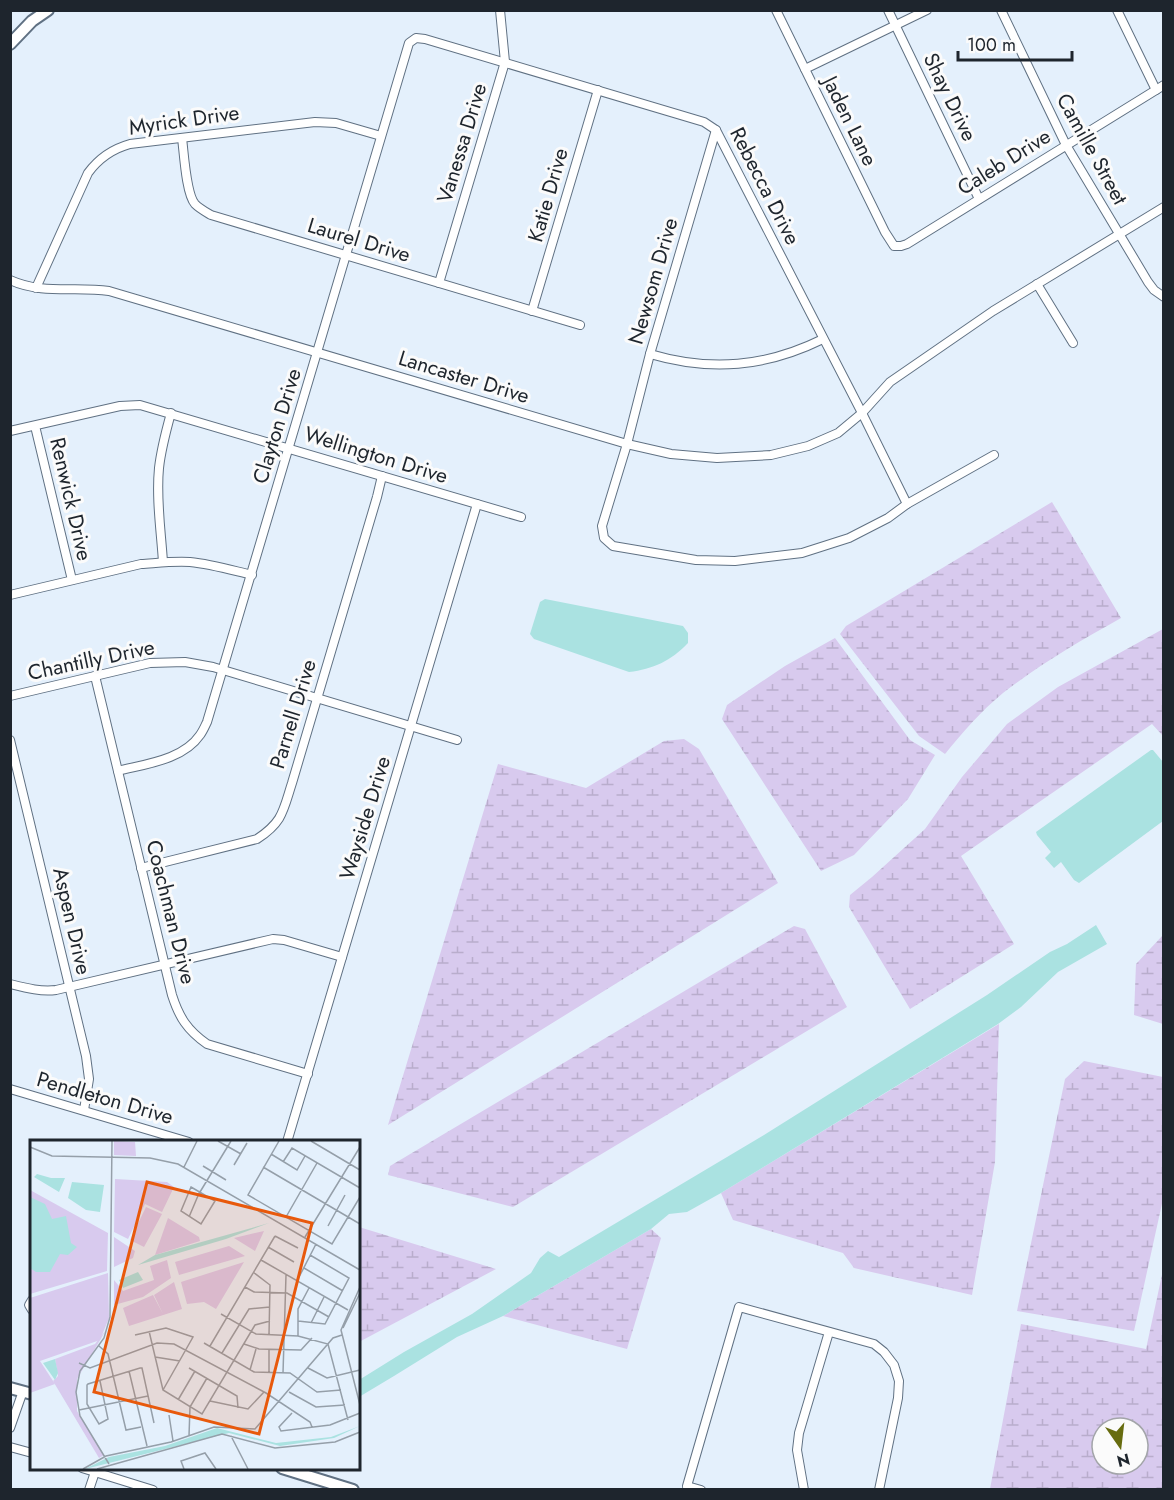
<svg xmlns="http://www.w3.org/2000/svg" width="1174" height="1500" font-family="Jost,sans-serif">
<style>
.wetland{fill:url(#wetland-marsh);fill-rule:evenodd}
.water{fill:#aae2e1}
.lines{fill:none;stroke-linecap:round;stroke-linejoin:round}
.street-casing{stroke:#607183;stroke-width:10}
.secondary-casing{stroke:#607183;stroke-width:14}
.street{stroke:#fff;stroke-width:8}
.secondary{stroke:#fff;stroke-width:10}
.labels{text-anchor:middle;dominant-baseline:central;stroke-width:6;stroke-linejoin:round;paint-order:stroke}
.street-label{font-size:21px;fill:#1e252d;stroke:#fbfbfb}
.inset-road{fill:none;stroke:#959fa9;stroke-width:1.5}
.view{fill:#e8590c;fill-opacity:0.15;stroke:#e8590c;stroke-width:3}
.inset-edge{fill:none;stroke:#1e252d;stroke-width:3}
</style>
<defs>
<pattern id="wetland-marsh" width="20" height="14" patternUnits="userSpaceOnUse" patternTransform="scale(1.5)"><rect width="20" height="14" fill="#d8caee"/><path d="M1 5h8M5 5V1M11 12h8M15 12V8" fill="none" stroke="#b9adcc"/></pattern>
</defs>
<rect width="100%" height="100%" fill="#e4f0fc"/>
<g class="wetland">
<path d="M1052 502 1121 618C1080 641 1040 664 1003 693 981 711 963 732 945 754L919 736 840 634 846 626Z"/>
<path d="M1163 629V736L1152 724 961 856 1014 944 910 1009 849 907 850 895 872 877 925 829 962 777 1007 724 1058 687Z"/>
<path d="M835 638 910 740 935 755 908 799 854 855 821 871 722 719 727 705 785 666Z"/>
<path d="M684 739 699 749 778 883 388 1125 498 764 586 788 664 741Z"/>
<path d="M794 926 805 929 847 1007 513 1207 388 1175 390 1166Z"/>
<path d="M1163 935V1024L1134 1015 1136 964Z"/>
<path d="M999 1024 995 1162 972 1295 854 1268 843 1253 733 1220 721 1193Z"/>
<path d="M1084 1061 1163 1077V1199L1134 1331 1017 1311 1065 1079Z"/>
<path d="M359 1227 496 1269 359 1342Z"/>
<path d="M651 1229 661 1238 627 1349 503 1316Z"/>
<path d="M1163 1270V1489H990L1021 1324 1146 1349ZM1102 1428H1138V1464H1102Z"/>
</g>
<g class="water">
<path d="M545 599 683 626 688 633V643C671 661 653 669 629 672L534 639 530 634 540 602Z"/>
<path d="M1151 750H1153L1163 762V821L1079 883 1074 880 1061 862 1054 868 1045 858 1051 852 1037 835 1036 832Z"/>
<path d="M1096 925 1107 944 1058 972 1021 1007 998 1024 721 1193 687 1212 669 1214 651 1229 503 1316 457 1337 394 1376 359 1397V1380L404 1352 472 1314 531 1273 540 1258 548 1251 559 1257 764 1135 987 995 1050 952 1067 944Z"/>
</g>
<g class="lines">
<defs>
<g id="street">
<path d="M776 10 885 232 894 246H901L907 244 1164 85"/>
<path d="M888 10 979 199"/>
<path d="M1001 10 1066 145 1148 282 1154 290 1164 297"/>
<path d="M1117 10 1156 90"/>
<path d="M805 69 927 10"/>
<path d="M716 130 650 354 627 444 602 526 604 538 613 546 696 560 735 561 802 553 849 538 888 518 907 504 994 455"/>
<path d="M182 138C184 153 186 194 195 204 200 209 206 212 211 215L580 325"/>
<path d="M10 280C43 295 75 286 109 291L627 444 671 454 717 458 771 455 808 446 838 433 862 413 890 382 993 311 1164 207"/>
<path d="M439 283 505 62 500 10"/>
<path d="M1037 284 1073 343"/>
<path d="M36 288 88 173C99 158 112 149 130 144L315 122 336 123 381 136"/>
<path d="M532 311 598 90"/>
<path d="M650 354C711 372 766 367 823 339"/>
<path d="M35 426 72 580"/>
<path d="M10 431 120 406 140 405 521 517"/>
<path d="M163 562C161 531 156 499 159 468 161 450 166 431 171 413"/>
<path d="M10 595 141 564C157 563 173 561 190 562 211 564 231 570 252 575"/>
<path d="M95 676 172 995C179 1017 187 1030 207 1044L308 1074"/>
<path d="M10 696 150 663 185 662 213 667 457 740"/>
<path d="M10 740 86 1056 89 1079 84 1110"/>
<path d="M118 771C145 764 183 760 200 735 203 731 205 726 207 722L409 43 416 38 425 39 704 122 716 130 862 413 907 504"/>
<path d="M141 868 257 839C283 822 283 811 292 783L377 497 382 476"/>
<path d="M10 984C26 988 41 992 56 990L273 939 284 940 342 957"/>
<path d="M10 1089 189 1142"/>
<path d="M287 1142 477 504"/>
<path d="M32 1300 29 1305 32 1310"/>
<path d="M10 1428 23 1391"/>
<path d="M10 1447 32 1453"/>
<path d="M82 1468 153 1490"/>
<path d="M89 1490 95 1472"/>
<path d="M701 1490 687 1486 739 1307 874 1344 884 1352 894 1365 899 1381 898 1398 879 1490"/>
<path d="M804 1490 797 1450 799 1433 829 1332"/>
</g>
<g id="secondary">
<path d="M10 44 32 21 48 10"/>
<path d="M10 1388 32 1394"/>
<path d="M282 1468 353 1490"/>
</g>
</defs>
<use href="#street" class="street-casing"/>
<use href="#secondary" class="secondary-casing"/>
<use href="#street" class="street"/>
<use href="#secondary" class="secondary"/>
</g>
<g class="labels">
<g class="street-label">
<text transform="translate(950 97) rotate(64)">Shay Drive</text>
<text transform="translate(184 120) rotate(-8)">Myrick Drive</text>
<text transform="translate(850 121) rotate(64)">Jaden Lane</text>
<text transform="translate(462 143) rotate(-73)">Vanessa Drive</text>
<text transform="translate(1092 149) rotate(61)">Camille Street</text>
<text transform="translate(1004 162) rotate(-32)">Caleb Drive</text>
<text transform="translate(765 186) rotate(63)">Rebecca Drive</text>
<text transform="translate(548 195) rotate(-74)">Katie Drive</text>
<text transform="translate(359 240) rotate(17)">Laurel Drive</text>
<text transform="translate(653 281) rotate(-74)">Newsom Drive</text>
<text transform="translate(464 377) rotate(17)">Lancaster Drive</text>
<text transform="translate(277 426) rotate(-73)">Clayton Drive</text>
<text transform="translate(376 455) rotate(17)">Wellington Drive</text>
<text transform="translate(71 499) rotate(77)">Renwick Drive</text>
<text transform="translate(91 660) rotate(-12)">Chantilly Drive</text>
<text transform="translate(293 714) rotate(-73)">Parnell Drive</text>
<text transform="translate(365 818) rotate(-73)">Wayside Drive</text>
<text transform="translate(171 912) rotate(76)">Coachman Drive</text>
<text transform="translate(72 921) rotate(77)">Aspen Drive</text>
<text transform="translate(105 1098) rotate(16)">Pendleton Drive</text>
</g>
</g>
<g transform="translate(30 1140)">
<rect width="330" height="330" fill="#e4f0fc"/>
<path d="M84 1 105 2 106 16 84 15ZM76 190 47 239V271L74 315 69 318 23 241 28 236 25 219 65 204Z" fill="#d8caee"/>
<path d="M85 39 137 42 144 47 132 72 115 64 98 99 84 92ZM0 50 78 93 77 131 0 154ZM116 67 132 74 114 107 100 100ZM138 78 169 97 170 101 125 115ZM234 91 225 111 204 98ZM84 97 105 111 103 118 84 127ZM199 106 215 116 149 135 145 122ZM137 120 141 138 113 157 84 165V140L93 151 124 140 120 126ZM214 122 186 169 174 162 157 164 151 142ZM78 133 79 178 70 200 10 221 25 244 0 253V158ZM144 142 152 169 99 186 93 168 123 155 133 174 124 155Z" fill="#d8caee"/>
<path d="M7 34 21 38H35L29 52 4 37ZM42 42 74 45 70 72 56 70 38 58ZM0 57 15 64 22 79 36 76 41 103 47 107 38 115 30 114 20 132H6L0 128ZM239 83 196 99 108 125 125 115ZM108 132 113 140 93 148 89 140ZM25 219 28 233 25 240 13 223ZM330 286 304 298 250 306 199 293 55 329 79 317 135 306 187 288 246 303 301 297Z" fill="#aae2e1"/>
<path class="inset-road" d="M188 1 211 14M249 1 218 55 302 104 330 57M281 1 330 30M0 7 22 16 120 18 148 24 330 130M241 14 267 30 275 16M253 22 262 8 330 48M204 25 217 3M173 26 196 40M154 27 167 1M233 27 330 84M161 47 185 61 171 84 151 71ZM170 52 201 1M159 77 170 51M256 77 287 23M298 86 315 55M245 96 268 108M275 97 330 7M238 107 264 122M231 120 318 170M274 128 313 151M223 132 240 145 239 195M267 141 286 104M215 147 224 152 257 153 299 177M330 147 311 190 330 265M191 174 226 194 268 196 298 204 318 280M268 181 295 184 319 138 280 115M281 183 294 157M313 188 330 153M119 191 133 250 172 274 225 185 240 181M105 195 136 188 163 197 133 250M268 196V169L279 148M174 203 224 232 260 233 287 252 311 250M214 204 229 209 271 210 282 198M69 206 78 214 96 290 111 287M180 206 245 96M192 213 219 169 240 167M125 217 150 221M49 223 60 228 127 203 144 204 236 253 280 282 282 287M159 228 207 256 208 268M278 228 297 238 330 230M220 230 226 209M99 231 117 306M239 233V210M253 233 256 135M70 241 78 279 69 284 57 264V245L58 244 110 228H112L124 283M259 252 286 267 315 265M148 260 165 231M180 261 218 269 234 252M49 270 118 256M262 273 249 287 251 291 300 285 330 273M139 275 143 301M159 296 160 267 177 238M201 296 218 329M79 324 50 276 46 252 50 231 74 198 80 177 82 1M53 329 76 316 141 302 184 287 225 289 303 198 312 195M67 329 192 294 245 308 305 302 330 292M154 329 151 321 175 313 186 329"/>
<path class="view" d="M117 42 282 83 229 294 64 252Z"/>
<rect width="330" height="330" class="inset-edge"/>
</g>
<rect width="1174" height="1500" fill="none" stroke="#1e252d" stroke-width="24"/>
<g transform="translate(1120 1446) rotate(166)"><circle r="28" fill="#fbfbfb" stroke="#a3a5a9" stroke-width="1.5"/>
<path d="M0-4.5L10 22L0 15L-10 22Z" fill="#676c0f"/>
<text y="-9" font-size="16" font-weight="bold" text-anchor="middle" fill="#1e252d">N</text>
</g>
<path d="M958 51v9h114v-9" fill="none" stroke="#1e252d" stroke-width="3"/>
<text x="967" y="51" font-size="18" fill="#1e252d" stroke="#fbfbfb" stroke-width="4.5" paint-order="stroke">100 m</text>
</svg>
